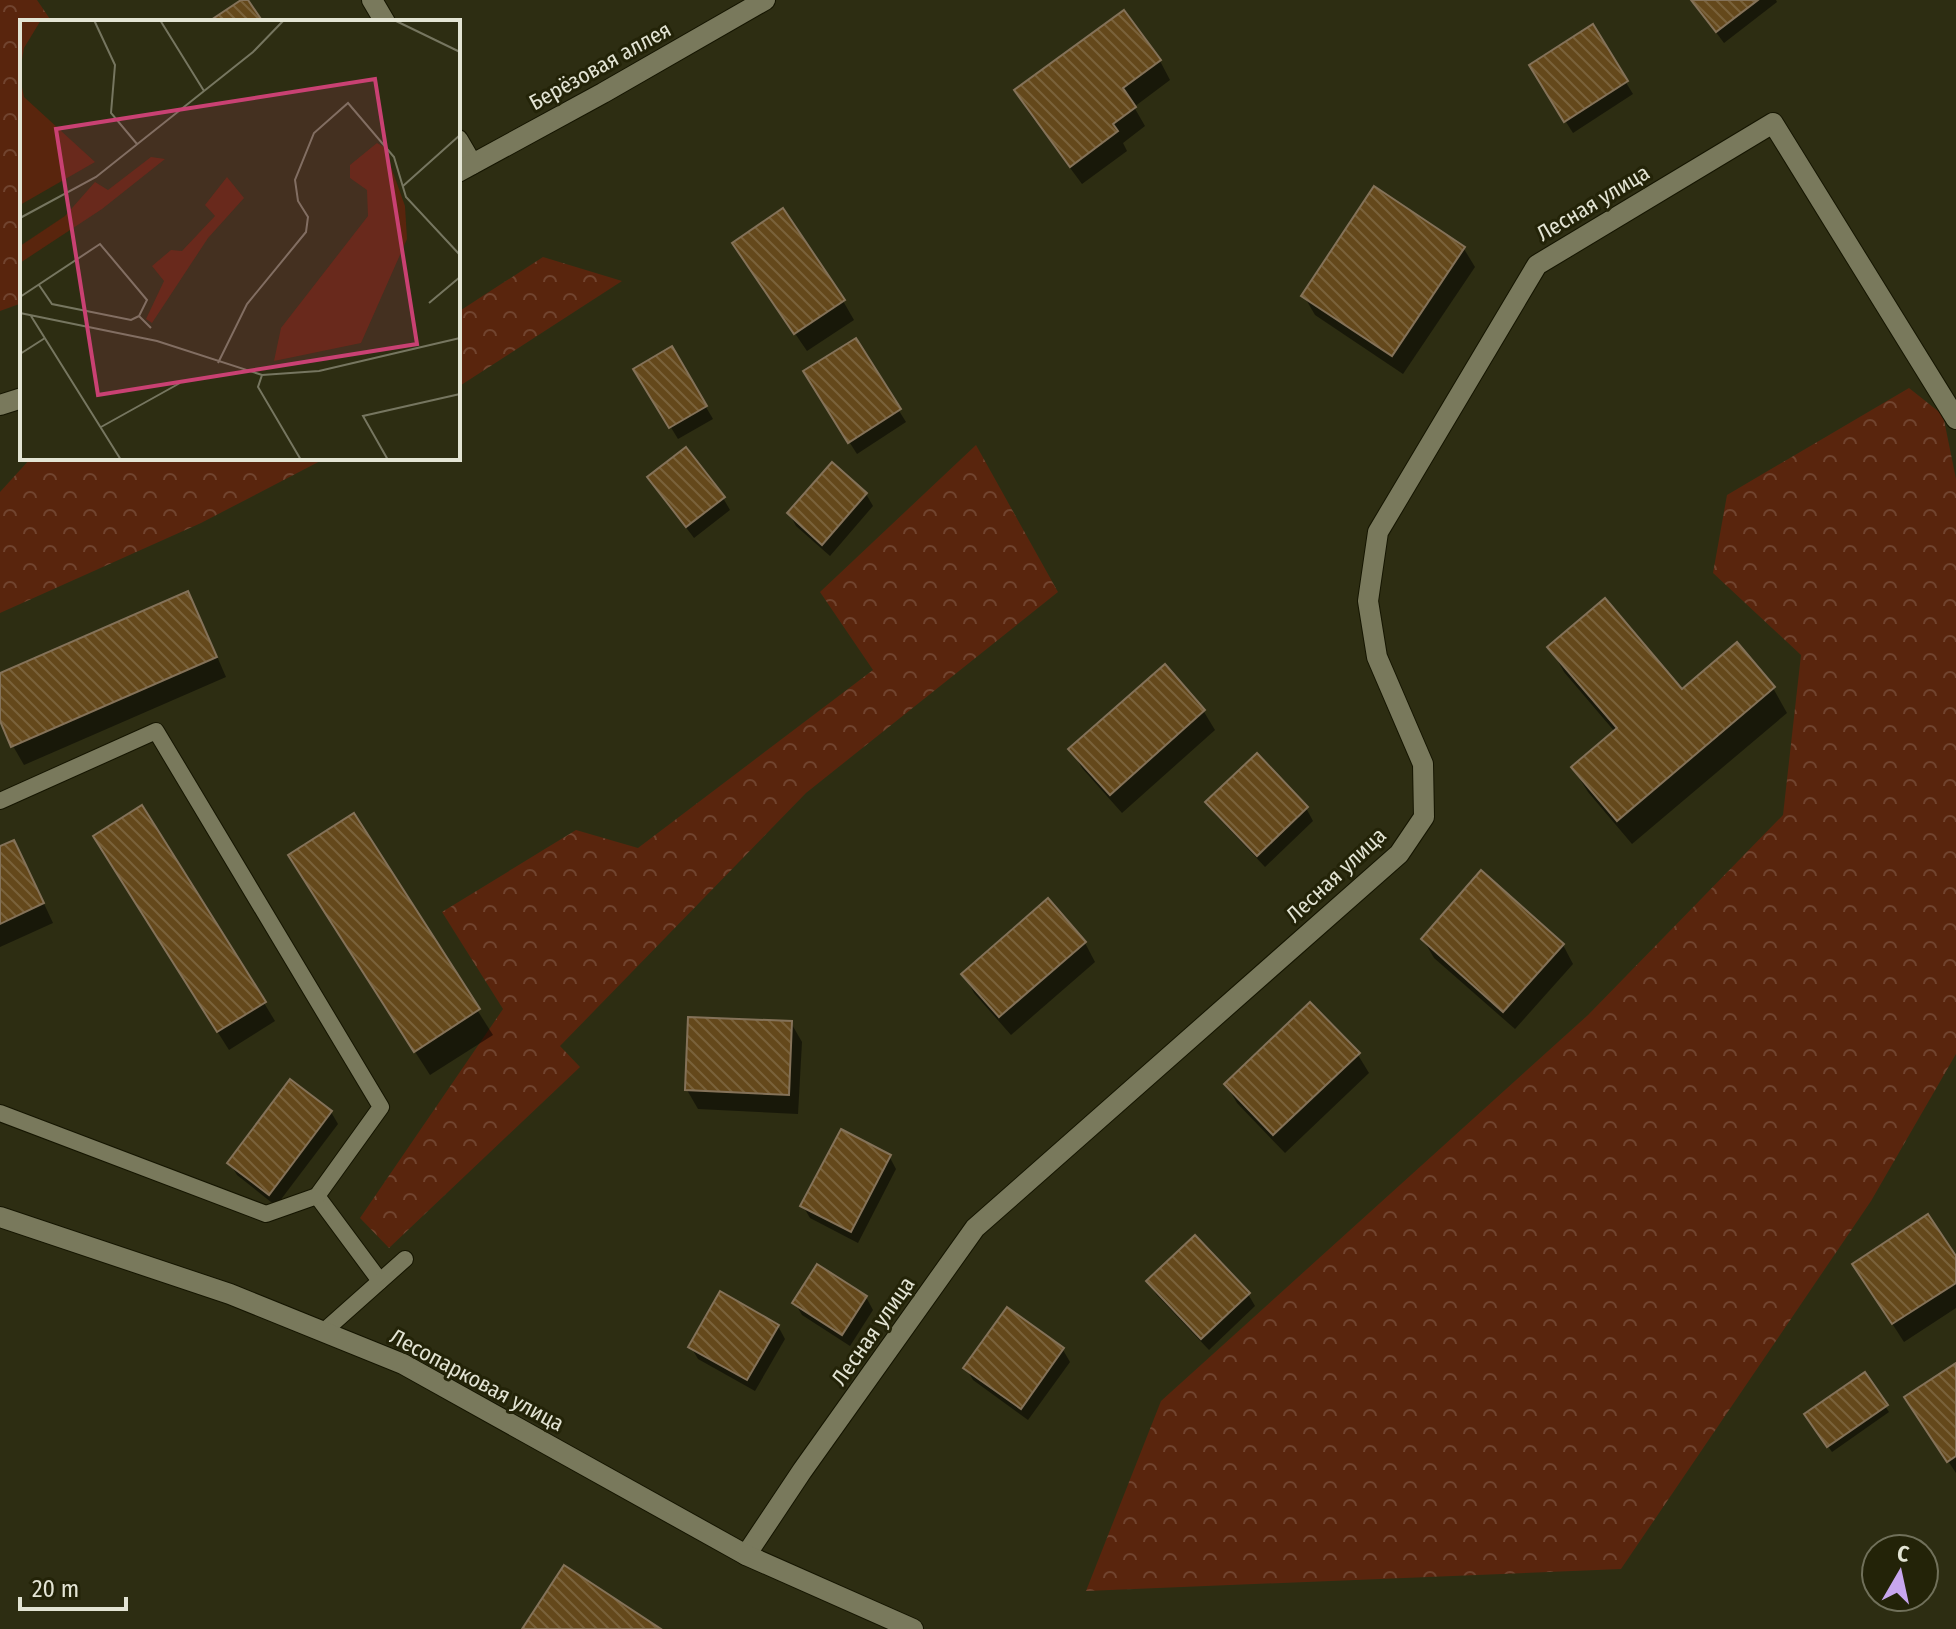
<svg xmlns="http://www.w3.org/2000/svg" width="1956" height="1629" font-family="'Fira Sans Condensed',sans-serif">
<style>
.forest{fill:url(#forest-crowns)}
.shadow{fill:#0007}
.building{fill:url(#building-back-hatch);stroke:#847259;stroke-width:2}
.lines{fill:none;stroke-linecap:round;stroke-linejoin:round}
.service-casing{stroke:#151500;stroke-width:18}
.minor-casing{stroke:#151500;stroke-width:22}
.tertiary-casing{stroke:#151500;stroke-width:22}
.service{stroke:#79795c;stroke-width:16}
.minor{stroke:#79795c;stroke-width:20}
.tertiary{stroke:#79795c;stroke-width:20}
.labels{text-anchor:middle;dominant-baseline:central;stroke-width:6;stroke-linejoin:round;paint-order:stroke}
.street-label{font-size:22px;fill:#e3e4d4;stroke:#232308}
.inset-road{fill:none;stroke:#767660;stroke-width:2}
.view{fill:#c94173;fill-opacity:0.15;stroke:#c94173;stroke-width:4}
.inset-edge{fill:none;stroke:#e3e4d4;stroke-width:4}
</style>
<defs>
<pattern id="forest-crowns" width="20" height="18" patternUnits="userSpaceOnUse" patternTransform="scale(2)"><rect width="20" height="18" fill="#59250d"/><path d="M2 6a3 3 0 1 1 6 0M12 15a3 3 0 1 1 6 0" fill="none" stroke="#71442f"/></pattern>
<pattern id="building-back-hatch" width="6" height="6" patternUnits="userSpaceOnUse" patternTransform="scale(2)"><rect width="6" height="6" fill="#64481b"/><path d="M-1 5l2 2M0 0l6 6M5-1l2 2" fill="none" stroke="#7a623b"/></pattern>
</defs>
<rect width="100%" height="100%" fill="#2d2d12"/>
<g class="forest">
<path d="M0 0H37L52 22H22V303L0 311Z"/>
<path d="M543 257 622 281 458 387V312Z"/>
<path d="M1909 388 1943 415 1956 479V1054L1871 1201 1621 1569 1086 1591 1161 1401 1588 1015 1783 815 1801 655 1713 573 1727 495Z"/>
<path d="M976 445 1058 592 806 793 560 1046 580 1067 389 1248 360 1218 503 1009 442 912 576 830 638 848 873 670 820 592Z"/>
<path d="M31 458H326L201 523 0 613V492Z"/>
</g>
<g class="shadow">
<path d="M1692 0H1776L1777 2 1724 43Z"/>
<path d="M1124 13 1160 61 1170 80 1134 107 1145 126 1123 143 1127 151 1082 184 1027 110 1016 91Z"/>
<path d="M1592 27 1633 94 1573 133 1538 78Z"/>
<path d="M1464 249 1475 267 1403 374 1315 315 1304 296Z"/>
<path d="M746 262 843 301 854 320 807 351Z"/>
<path d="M855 340 906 422 857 454 812 384Z"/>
<path d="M671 348 713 419 678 439 636 370Z"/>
<path d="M657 489 723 498 730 510 694 538Z"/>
<path d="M866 494 873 506 830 556 796 526 789 513Z"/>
<path d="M188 594 198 613 226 677 24 765 13 746 0 716V675Z"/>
<path d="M1550 647 1682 691 1773 688 1787 713 1632 844 1588 792 1573 768 1615 732 1564 672Z"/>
<path d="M1164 667 1204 712 1215 730 1122 813 1082 768 1071 749Z"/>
<path d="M1208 802 1306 808 1313 821 1265 867 1215 814Z"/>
<path d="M354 816 493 1035 430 1075 305 881Z"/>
<path d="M13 842 24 861 53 923 0 947V849Z"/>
<path d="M106 855 264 1003 275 1021 229 1050Z"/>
<path d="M1423 939 1563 945 1573 964 1515 1029 1434 958Z"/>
<path d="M1085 943 1095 962 1011 1035 974 993 964 974Z"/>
<path d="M791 1023 802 1042 798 1114 698 1109 687 1090Z"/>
<path d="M1358 1055 1369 1073 1285 1153 1237 1103 1226 1084Z"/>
<path d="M331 1112 338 1124 276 1206 237 1175 230 1163Z"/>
<path d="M889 1156 896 1169 858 1243 810 1218 803 1206Z"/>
<path d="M1956 1260V1308L1904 1342 1866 1283Z"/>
<path d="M1149 1282 1248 1294 1255 1306 1209 1350 1156 1294Z"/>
<path d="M866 1297 873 1310 850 1346 802 1315 795 1303Z"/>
<path d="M778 1326 785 1339 755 1391 698 1359 691 1347Z"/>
<path d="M1063 1350 1070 1362 1028 1420 973 1380 966 1368Z"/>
<path d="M1956 1365V1473L1914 1410Z"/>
<path d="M1864 1375 1889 1412 1832 1452 1810 1420Z"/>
</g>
<g class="building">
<path d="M241 0H248L263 22H208Z"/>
<path d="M1691 0H1758L1716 32Z"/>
<path d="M1124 10 1161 60 1123 88 1136 107 1113 124 1118 131 1070 167 1014 90Z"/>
<path d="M1593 24 1628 81 1564 122 1529 65Z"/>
<path d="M1374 186 1465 247 1392 356 1301 296Z"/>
<path d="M783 208 845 300 794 334 732 243Z"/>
<path d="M856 338 901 409 848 443 803 371Z"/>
<path d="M672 346 707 406 669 428 633 369Z"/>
<path d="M686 447 725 497 686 527 647 477Z"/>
<path d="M832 462 867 493 822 545 787 513Z"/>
<path d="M188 591 217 657 11 747 0 721V673Z"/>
<path d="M1605 598 1682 689 1737 642 1775 687 1617 821 1571 767 1617 728 1547 647Z"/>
<path d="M1165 664 1205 710 1110 795 1068 749Z"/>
<path d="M1257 753 1308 807 1257 856 1205 802Z"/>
<path d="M142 805 266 1002 217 1032 93 836Z"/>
<path d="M354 813 480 1009 414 1052 288 855Z"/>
<path d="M14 840 44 903 0 924V846Z"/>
<path d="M1481 870 1564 944 1503 1012 1421 939Z"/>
<path d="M1048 898 1086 942 999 1017 961 974Z"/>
<path d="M1310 1002 1360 1053 1273 1135 1224 1084Z"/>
<path d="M688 1017 792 1021 789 1095 685 1090Z"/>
<path d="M290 1079 332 1111 269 1195 227 1163Z"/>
<path d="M841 1129 891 1155 851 1232 800 1206Z"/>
<path d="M1928 1214 1956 1256V1283L1892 1324 1852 1264Z"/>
<path d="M1195 1235 1250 1293 1201 1339 1146 1281Z"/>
<path d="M817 1264 867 1296 842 1335 792 1303Z"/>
<path d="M720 1291 779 1325 747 1380 688 1347Z"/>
<path d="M1007 1307 1064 1348 1021 1409 963 1368Z"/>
<path d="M1956 1363V1456L1947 1462 1904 1397Z"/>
<path d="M1865 1372 1888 1405 1827 1447 1804 1414Z"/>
<path d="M564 1565 661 1629H522Z"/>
</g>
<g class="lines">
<defs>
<g id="service">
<path d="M0 801 156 731 381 1107 317 1196 380 1281"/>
<path d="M0 1113 266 1214 317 1196"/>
<path d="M323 1332 405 1259"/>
</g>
<g id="minor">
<path d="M372 0 385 22"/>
<path d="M458 140 472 164"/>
<path d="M746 1555 802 1471 975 1228 1399 854 1424 817 1423 764 1377 657 1368 601 1378 532 1537 265 1773 123 1956 419"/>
</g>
<g id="tertiary">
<path d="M458 172 603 93 765 0"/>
<path d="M0 405 22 398"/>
<path d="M0 1217 230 1294 403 1364 746 1555 913 1629"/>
</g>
</defs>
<use href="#service" class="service-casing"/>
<use href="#minor" class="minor-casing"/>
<use href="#tertiary" class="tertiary-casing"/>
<use href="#service" class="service"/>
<use href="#minor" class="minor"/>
<use href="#tertiary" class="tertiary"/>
</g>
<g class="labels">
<g class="street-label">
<text transform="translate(600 66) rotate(-29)">Берёзовая аллея</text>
<text transform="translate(1593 203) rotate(-31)">Лесная улица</text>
<text transform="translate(1336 875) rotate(-43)">Лесная улица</text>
<text transform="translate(873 1331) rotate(-55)">Лесная улица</text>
<text transform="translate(477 1380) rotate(28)">Лесопарковая улица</text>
</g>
</g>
<g transform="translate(20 20)">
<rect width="440" height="440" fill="#2d2d12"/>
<path d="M0 0H21L4 28 0 51ZM0 57 4 77 75 142 0 185ZM357 123 364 127 385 186 387 219 341 323 254 341 261 308 348 196 347 170 330 158V145ZM131 137 145 139 82 189 0 243V226L45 196 75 162 88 170ZM207 157 224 178 188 218 132 303 126 299 144 261 132 246 151 230 162 231 195 196 185 185Z" fill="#59250d"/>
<path class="inset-road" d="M74 0 95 45 91 93 117 124M140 0 184 71M374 0 440 32M383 166 440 115M0 198 76 157 233 32 264 0M19 265 32 284 111 300 119 296M0 277 80 224 127 280 119 296 131 308M409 283 440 257M0 293 137 321 242 355 299 351 440 318M11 296 101 440M0 334 25 318M198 343 227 284 286 212 288 197 278 181 275 160 294 113 328 83 374 137 386 177 440 235M242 355 238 367 281 440M81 407 160 363M368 440 343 396 440 374"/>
<path class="view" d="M355 59 397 324 78 375 36 109Z"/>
<rect width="440" height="440" class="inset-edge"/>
</g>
<g transform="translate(1900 1573) rotate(9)"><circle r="38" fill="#232308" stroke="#70705a" stroke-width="2"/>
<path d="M0-6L14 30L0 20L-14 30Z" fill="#c8a6ef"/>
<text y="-12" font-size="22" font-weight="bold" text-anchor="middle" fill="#e3e4d4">С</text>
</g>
<path d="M20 1597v12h106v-12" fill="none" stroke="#e3e4d4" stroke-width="4"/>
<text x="32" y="1597" font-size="24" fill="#e3e4d4" stroke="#232308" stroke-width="6" paint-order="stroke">20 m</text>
</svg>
